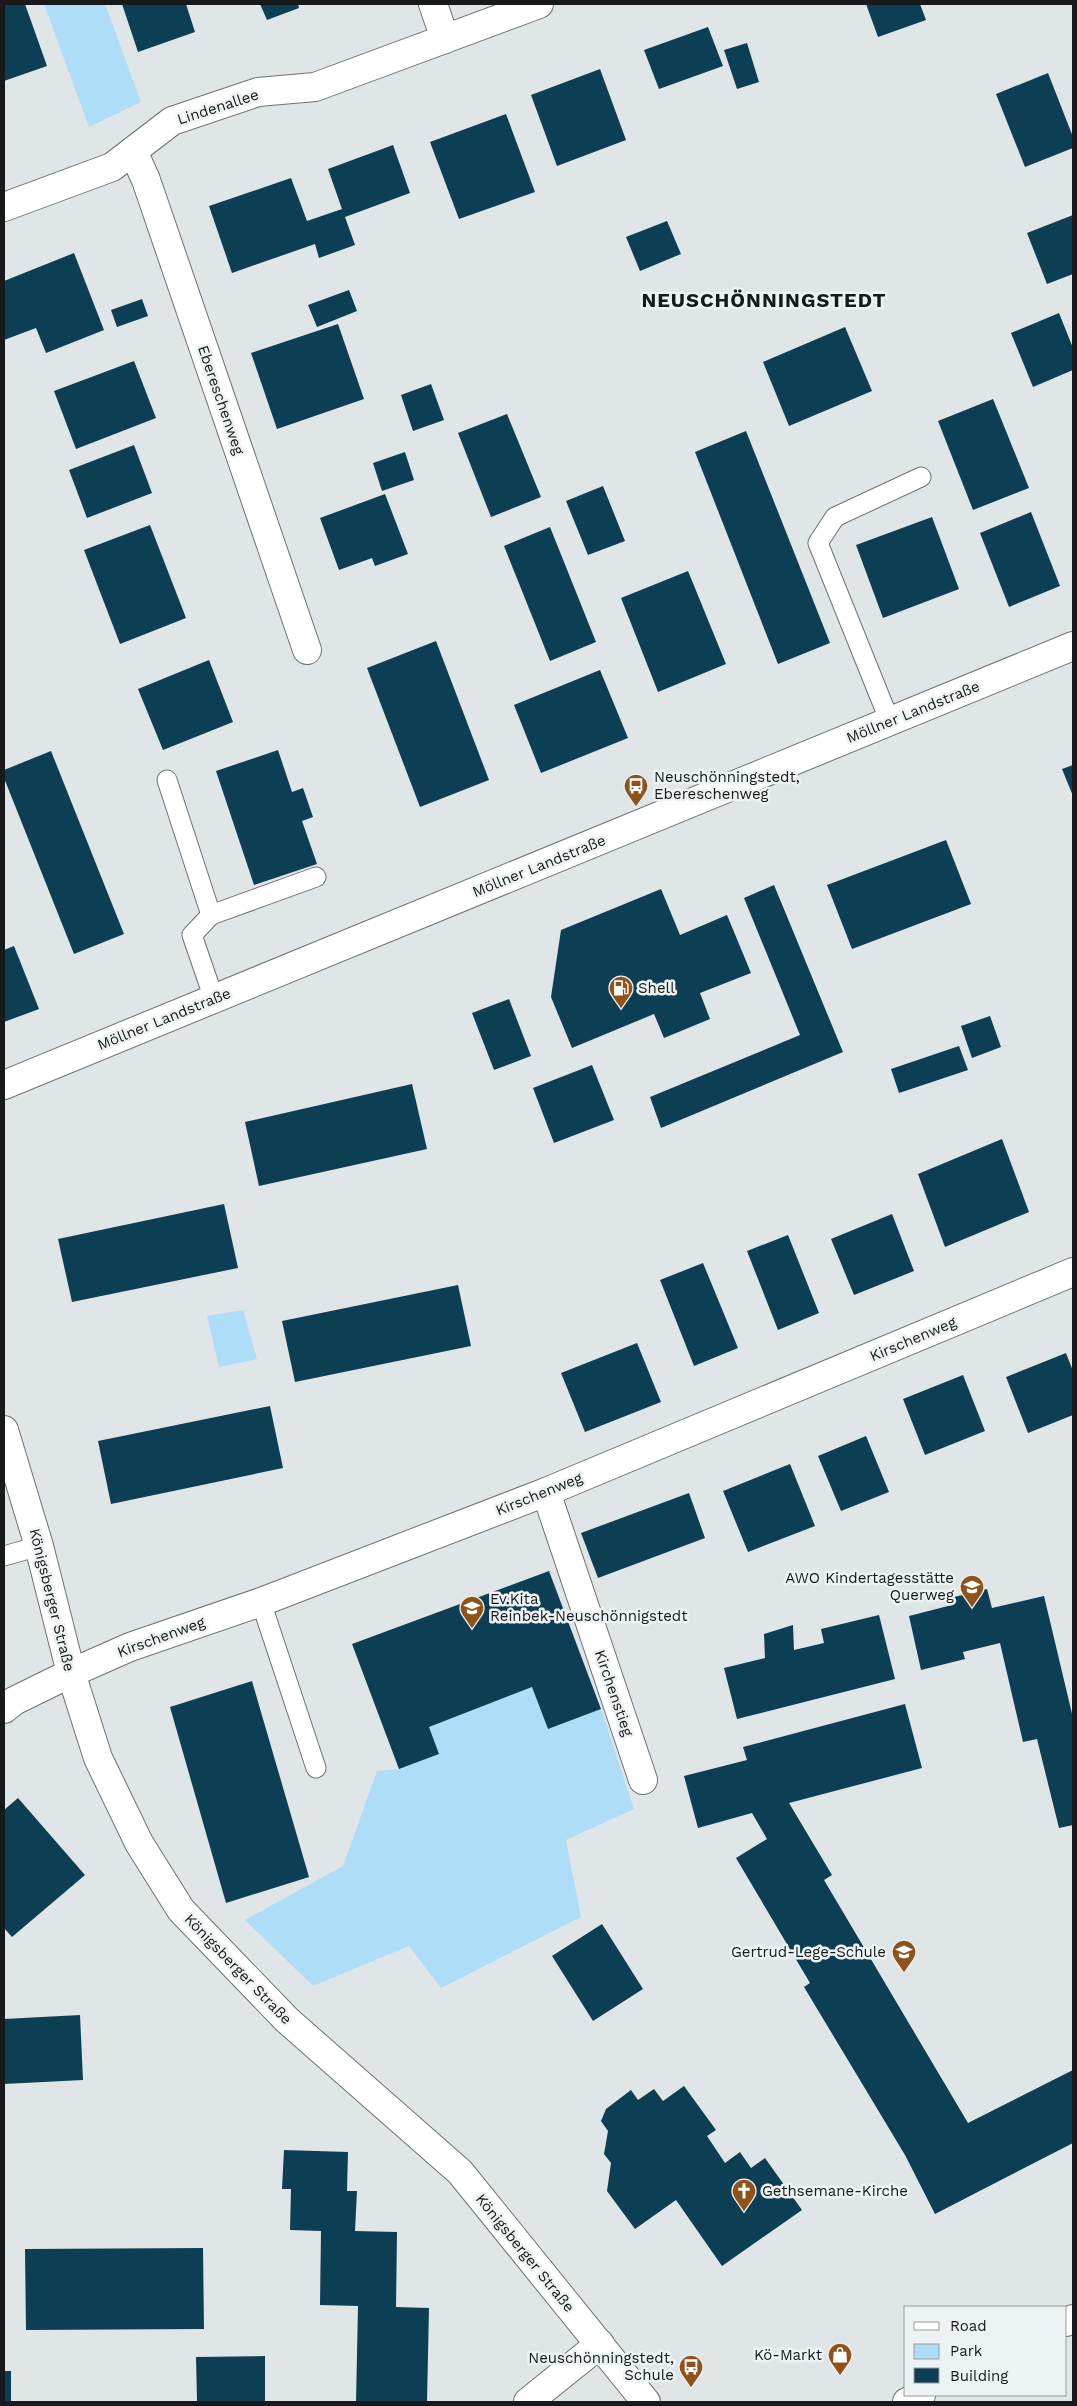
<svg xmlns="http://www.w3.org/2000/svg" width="1077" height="2406" font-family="'Work Sans',sans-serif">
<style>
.green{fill:#aedef7}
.building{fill:#0d3f54}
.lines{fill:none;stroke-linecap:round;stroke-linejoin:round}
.service-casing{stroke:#6e7274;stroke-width:21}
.minor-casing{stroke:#6e7274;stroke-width:30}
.secondary-casing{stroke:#6e7274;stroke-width:30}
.service{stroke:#fff;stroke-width:19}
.minor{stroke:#fff;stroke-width:28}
.secondary{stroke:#fff;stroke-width:28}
.labels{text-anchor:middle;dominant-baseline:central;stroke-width:5;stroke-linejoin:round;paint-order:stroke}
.street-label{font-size:15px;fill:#17191a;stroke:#edf2f4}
.poi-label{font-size:15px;fill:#17191a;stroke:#edf2f4;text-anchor:start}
.district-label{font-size:20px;font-weight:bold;letter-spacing:1px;fill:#17191a;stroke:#edf2f4}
</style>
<rect width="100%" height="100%" fill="#e0e5e7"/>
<g class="green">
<path d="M44 4H105L141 102 89 127Z"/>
<path d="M243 1310 257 1359 219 1367 207 1316Z"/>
<path d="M532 1687 548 1729 601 1709 634 1809 566 1840 581 1917 441 1988 409 1946 313 1986 245 1920 343 1866 377 1771 399 1769 439 1754 429 1727Z"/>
</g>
<g class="building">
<path d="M4 4H25L47 66 4 81Z"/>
<path d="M122 4H186L195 32 138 52Z"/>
<path d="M260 4H298L299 8 267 20Z"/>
<path d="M866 4H920L926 20 878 37Z"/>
<path d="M708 27 723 66 659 89 644 50Z"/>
<path d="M747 43 759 82 737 89 724 50Z"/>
<path d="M600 69 626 140 557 166 531 95Z"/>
<path d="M1048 73 1073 137V148L1025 167 996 94Z"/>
<path d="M506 114 535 192 459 219 430 142Z"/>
<path d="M393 145 410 193 345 217 355 245 319 258 315 244 232 273 209 206 291 178 307 221 342 209 328 169Z"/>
<path d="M1073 215V274L1047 284 1027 233Z"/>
<path d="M667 221 681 254 640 271 626 237Z"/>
<path d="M74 253 104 330 46 353 36 328 4 340V281Z"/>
<path d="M349 290 357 311 317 327 308 305Z"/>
<path d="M142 299 148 316 117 327 111 310Z"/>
<path d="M1059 313 1073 348V370L1033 387 1011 333Z"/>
<path d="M338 324 364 399 277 429 251 353Z"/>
<path d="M845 327 872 391 789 426 763 362Z"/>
<path d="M134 361 156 418 76 449 54 391Z"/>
<path d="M431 384 444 420 413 431 401 395Z"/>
<path d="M993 399 1029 488 973 510 938 421Z"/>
<path d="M507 414 541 497 491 517 458 433Z"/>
<path d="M746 431 830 643 778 664 695 452Z"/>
<path d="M134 445 152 493 87 518 69 470Z"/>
<path d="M405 452 414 480 382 491 373 463Z"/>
<path d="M603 486 625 541 588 555 566 501Z"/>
<path d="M385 494 408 554 375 566 372 558 339 570 320 518Z"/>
<path d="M1031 512 1060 586 1009 607 980 533Z"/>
<path d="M932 517 959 589 883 618 856 545Z"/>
<path d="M150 525 186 618 120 644 84 550Z"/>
<path d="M550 527 596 642 550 661 504 546Z"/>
<path d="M688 571 726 664 658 692 621 598Z"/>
<path d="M436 641 489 780 420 807 367 668Z"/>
<path d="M209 660 233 722 163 750 138 689Z"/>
<path d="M600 670 628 738 541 773 514 705Z"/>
<path d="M278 750 292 792 303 788 313 817 302 821 317 864 254 885 216 771Z"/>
<path d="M51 751 124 934 74 954 4 778V770Z"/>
<path d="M1073 765V796L1062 769Z"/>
<path d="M946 840 971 904 852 949 827 885Z"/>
<path d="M774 885 843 1052 661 1128 650 1097 800 1035 744 898Z"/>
<path d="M661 889 680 935 727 915 751 973 700 993 710 1019 664 1038 654 1014 572 1048 551 997 561 930Z"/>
<path d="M14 946 39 1009 4 1022V950Z"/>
<path d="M509 999 531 1056 494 1070 472 1013Z"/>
<path d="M990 1016 1001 1047 972 1058 961 1026Z"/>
<path d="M959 1046 968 1070 899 1093 891 1069Z"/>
<path d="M592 1065 614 1120 554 1143 533 1088Z"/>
<path d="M412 1084 427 1149 259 1186 245 1122Z"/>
<path d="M1002 1139 1029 1212 945 1247 918 1174Z"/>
<path d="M224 1204 238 1268 72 1302 58 1239Z"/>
<path d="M892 1214 914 1271 854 1295 831 1239Z"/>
<path d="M788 1235 819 1313 778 1330 747 1251Z"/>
<path d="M703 1263 738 1348 694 1366 660 1280Z"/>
<path d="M458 1285 471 1346 295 1382 282 1321Z"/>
<path d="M637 1343 661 1402 585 1432 561 1373Z"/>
<path d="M1066 1353 1073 1371V1415L1028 1433 1006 1377Z"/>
<path d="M963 1375 985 1431 925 1455 903 1399Z"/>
<path d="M270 1406 283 1468 111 1504 98 1441Z"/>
<path d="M866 1436 889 1492 841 1511 818 1456Z"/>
<path d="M790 1464 815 1526 748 1552 723 1491Z"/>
<path d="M689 1493 705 1538 598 1578 581 1533Z"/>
<path d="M549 1571 601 1709 548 1729 532 1687 429 1727 439 1754 399 1769 352 1644Z"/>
<path d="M987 1589 992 1608 1044 1596 1073 1718V1825L1059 1828 1037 1739 1023 1742 1000 1643 963 1652 965 1659 921 1670 909 1616 952 1605 950 1598Z"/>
<path d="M879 1615 895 1679 737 1719 724 1668 765 1658 764 1634 793 1625 794 1650 824 1643 821 1629Z"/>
<path d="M252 1681 309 1877 226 1903 170 1707Z"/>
<path d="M905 1704 922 1768 789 1803 832 1875 824 1880 968 2123 1073 2070V2143L935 2214 905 2155 804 1987 810 1983 736 1858 767 1839 752 1813 698 1828 684 1776 747 1760 743 1747Z"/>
<path d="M18 1798 85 1875 12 1937 4 1928V1810Z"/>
<path d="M602 1924 643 1989 593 2021 552 1956Z"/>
<path d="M80 2015 83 2080 4 2084V2019Z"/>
<path d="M684 2086 716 2130 707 2136 725 2163 740 2152 751 2168 765 2158 802 2210 722 2266 676 2200 635 2229 607 2191 611 2163 604 2154 608 2131 601 2121 606 2109 631 2090 638 2100 654 2089 663 2101Z"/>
<path d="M284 2150 348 2152 347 2191H357L355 2231 397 2232 396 2307 429 2308 427 2402H356L358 2306 320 2305 321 2231 290 2230 291 2189H282Z"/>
<path d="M203 2248 204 2329 26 2330 25 2249Z"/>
<path d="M265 2356V2402H197L196 2357Z"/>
<rect x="4" y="2371" width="7" height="31"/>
</g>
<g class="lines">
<defs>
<g id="service">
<path d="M890 722 818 543 835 517 921 477"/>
<path d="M167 780 211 915 192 935 214 999"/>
<path d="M211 915 316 877"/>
<path d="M4 1556 39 1546"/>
<path d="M261 1602 316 1768"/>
</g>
<g id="minor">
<path d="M433 4 445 39"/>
<path d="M133 151 146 180 307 650"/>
<path d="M4 207 112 167 172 121 258 92 315 87 539 4"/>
<path d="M4 1430 39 1546 71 1673 98 1758 139 1843 181 1910 287 2020 460 2172 646 2402"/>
<path d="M546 1492 643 1780"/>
<path d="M4 1709 14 1701 71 1673 130 1647 261 1602 546 1492 1073 1272"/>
<path d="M1066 2322 1073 2319"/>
<path d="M528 2402 600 2344"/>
<path d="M907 2402 921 2395"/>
</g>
<path id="secondary" d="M4 1085 1073 646"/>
</defs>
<use href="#service" class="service-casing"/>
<use href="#minor" class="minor-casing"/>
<use href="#secondary" class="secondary-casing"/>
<use href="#service" class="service"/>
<use href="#minor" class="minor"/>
<use href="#secondary" class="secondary"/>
</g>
<defs>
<symbol id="bus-pin" viewBox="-11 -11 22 30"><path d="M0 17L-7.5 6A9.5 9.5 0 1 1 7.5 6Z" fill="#91521a" stroke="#edf2f4"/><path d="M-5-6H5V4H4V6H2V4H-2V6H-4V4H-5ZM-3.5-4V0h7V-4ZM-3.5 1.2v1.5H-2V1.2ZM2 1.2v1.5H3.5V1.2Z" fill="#fff"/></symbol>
<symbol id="fuel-pin" viewBox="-11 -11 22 30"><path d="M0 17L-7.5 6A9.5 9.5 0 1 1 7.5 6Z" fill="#91521a" stroke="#edf2f4"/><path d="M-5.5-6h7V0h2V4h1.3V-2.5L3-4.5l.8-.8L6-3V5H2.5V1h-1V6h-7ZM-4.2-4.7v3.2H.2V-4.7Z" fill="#fff"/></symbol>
<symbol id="school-pin" viewBox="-11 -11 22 30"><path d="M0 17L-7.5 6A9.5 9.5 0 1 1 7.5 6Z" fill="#91521a" stroke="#edf2f4"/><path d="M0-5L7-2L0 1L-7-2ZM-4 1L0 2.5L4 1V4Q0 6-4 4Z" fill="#fff"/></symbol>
<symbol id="church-pin" viewBox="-11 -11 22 30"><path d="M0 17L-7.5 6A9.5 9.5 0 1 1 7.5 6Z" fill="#91521a" stroke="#edf2f4"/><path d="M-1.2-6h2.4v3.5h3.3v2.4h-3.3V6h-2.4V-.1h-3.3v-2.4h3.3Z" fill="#fff"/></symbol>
<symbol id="shop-pin" viewBox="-11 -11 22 30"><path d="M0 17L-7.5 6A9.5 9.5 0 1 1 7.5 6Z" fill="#91521a" stroke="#edf2f4"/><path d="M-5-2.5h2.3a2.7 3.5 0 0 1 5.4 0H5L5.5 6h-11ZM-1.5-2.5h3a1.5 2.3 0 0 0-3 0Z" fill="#fff"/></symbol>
</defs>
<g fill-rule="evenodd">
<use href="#bus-pin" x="622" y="772" width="28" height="38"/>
<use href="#fuel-pin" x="607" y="974" width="28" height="38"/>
<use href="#school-pin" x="958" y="1573" width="28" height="38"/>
<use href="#school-pin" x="458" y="1594" width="28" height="38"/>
<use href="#school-pin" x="890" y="1938" width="28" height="38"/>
<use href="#church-pin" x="730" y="2177" width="28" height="38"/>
<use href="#shop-pin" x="826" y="2341" width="28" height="38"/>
<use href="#bus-pin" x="677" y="2353" width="28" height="38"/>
</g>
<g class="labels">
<g class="street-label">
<text transform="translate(218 107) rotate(-18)">Lindenallee</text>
<text transform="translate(221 400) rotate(71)">Ebereschenweg</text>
<text transform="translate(913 712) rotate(-22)">Möllner Landstraße</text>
<text transform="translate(539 866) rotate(-22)">Möllner Landstraße</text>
<text transform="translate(164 1019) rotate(-22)">Möllner Landstraße</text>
<text transform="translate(913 1339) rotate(-23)">Kirschenweg</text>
<text transform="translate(539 1494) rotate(-22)">Kirschenweg</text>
<text transform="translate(52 1600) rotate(76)">Königsberger Straße</text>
<text transform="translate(161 1637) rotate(-20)">Kirschenweg</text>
<text transform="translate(614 1693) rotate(71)">Kirchenstieg</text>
<text transform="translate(238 1969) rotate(46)">Königsberger Straße</text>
<text transform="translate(525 2253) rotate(51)">Königsberger Straße</text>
</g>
<g class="poi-label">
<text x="654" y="777">Neuschönningstedt,<tspan x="654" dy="17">Ebereschenweg</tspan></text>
<text x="638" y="988">Shell</text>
<text x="954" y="1578" text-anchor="end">AWO Kindertagesstätte<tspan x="954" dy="17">Querweg</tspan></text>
<text x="490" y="1599">Ev.Kita<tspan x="490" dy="17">Reinbek-Neuschönnigstedt</tspan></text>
<text x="886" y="1952" text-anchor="end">Gertrud-Lege-Schule</text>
<text x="762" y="2191">Gethsemane-Kirche</text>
<text x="822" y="2355" text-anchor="end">Kö-Markt</text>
<text x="674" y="2358" text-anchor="end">Neuschönningstedt,<tspan x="674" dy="17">Schule</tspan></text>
</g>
<g class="district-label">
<text x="764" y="300">NEUSCHÖNNINGSTEDT</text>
</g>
</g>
<rect width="1077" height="2406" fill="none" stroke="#17191a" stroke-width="10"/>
<rect x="904" y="2306" width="162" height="90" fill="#edf2f4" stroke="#979b9d"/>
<rect x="914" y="2322" width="25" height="8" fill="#ffffff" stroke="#979b9d"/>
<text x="950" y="2331" font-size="15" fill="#17191a">Road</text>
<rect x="914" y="2344" width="25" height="15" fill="#aedef7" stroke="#979b9d"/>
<text x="950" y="2356" font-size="15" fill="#17191a">Park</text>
<rect x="914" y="2368" width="25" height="15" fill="#0d3f54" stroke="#979b9d"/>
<text x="950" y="2381" font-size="15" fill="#17191a">Building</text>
</svg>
